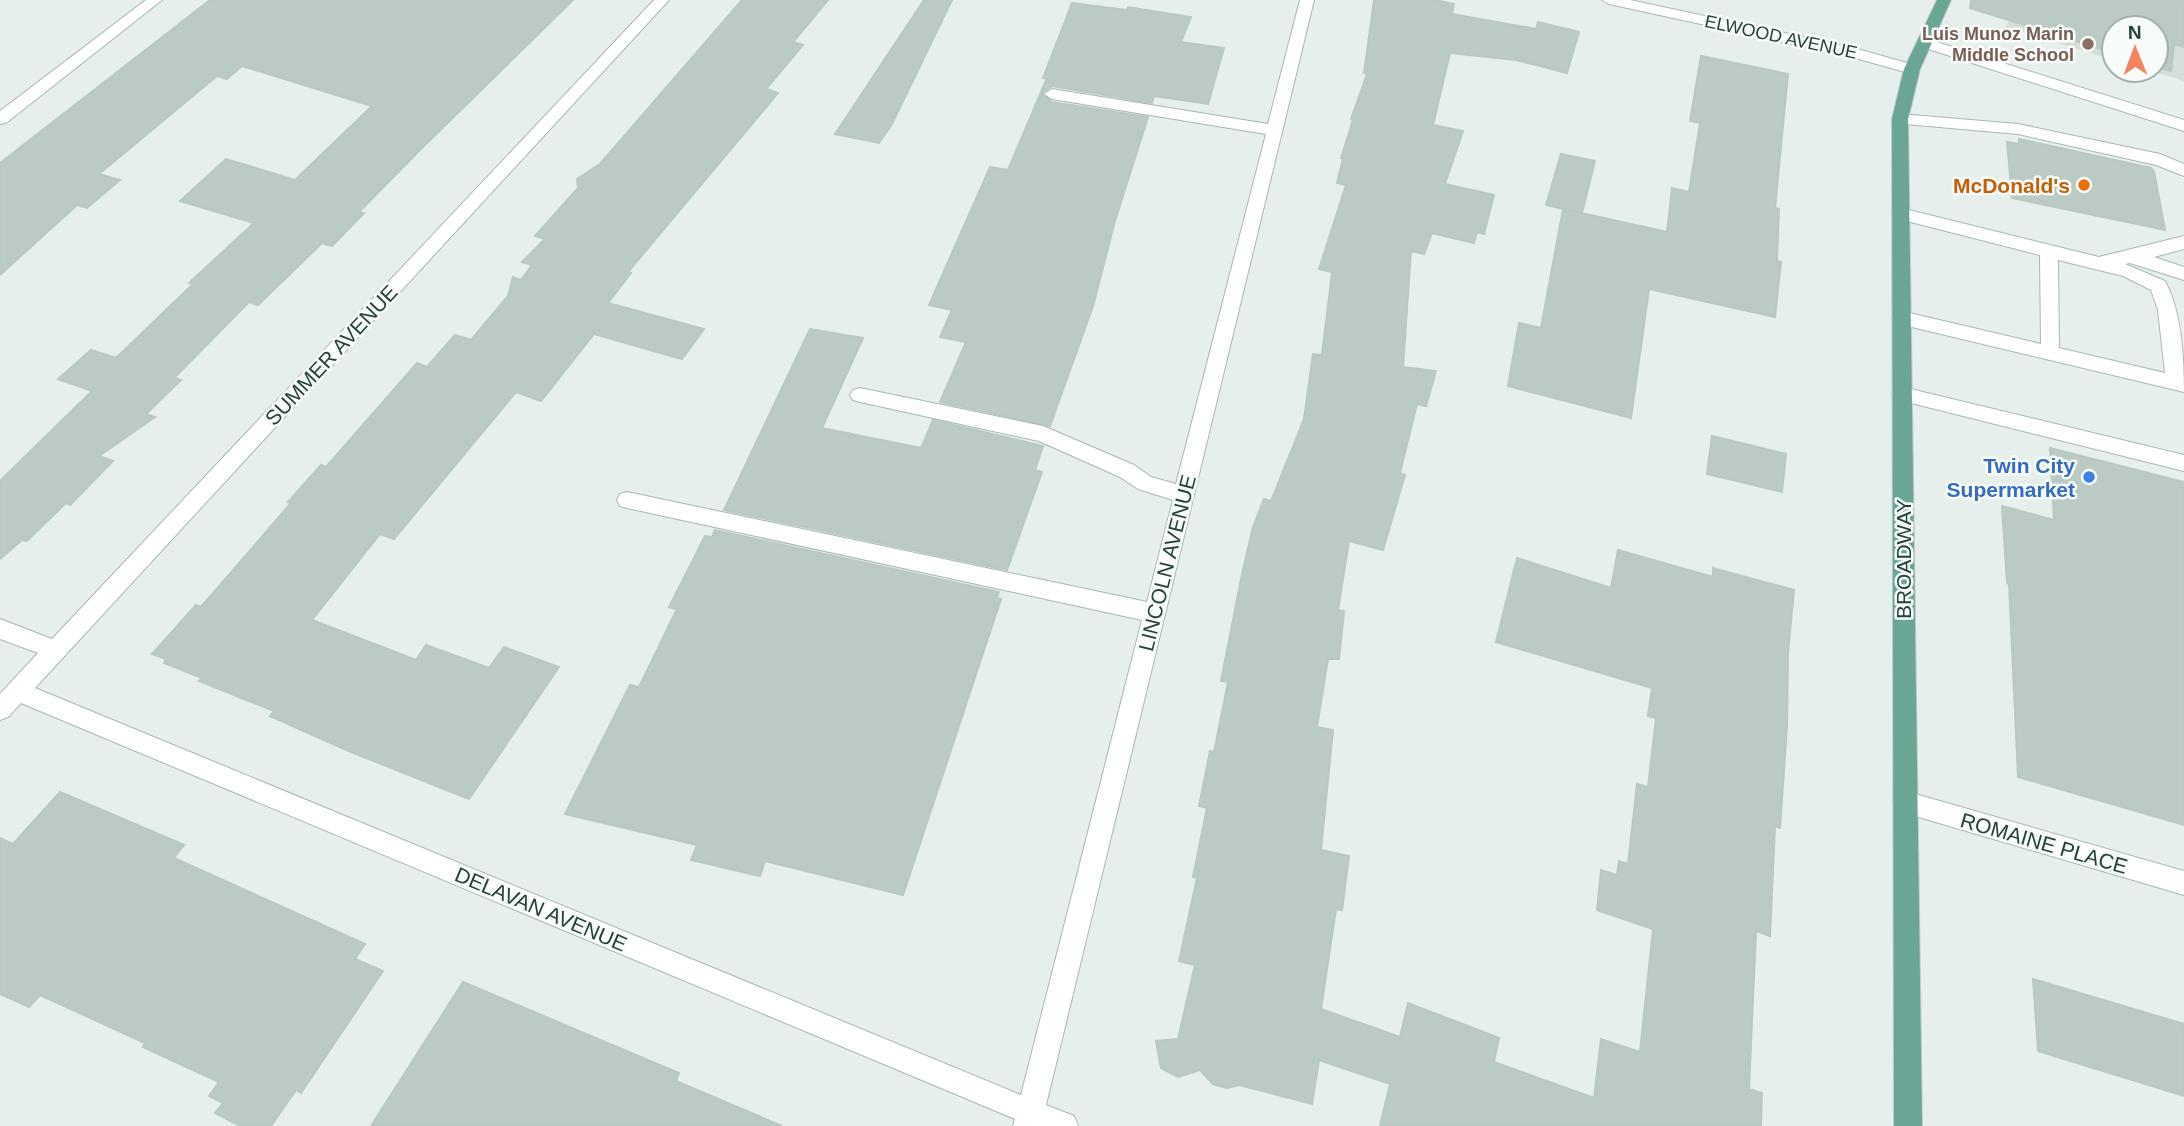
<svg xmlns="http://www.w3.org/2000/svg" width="2184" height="1126" font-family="Arial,sans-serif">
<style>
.built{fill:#d4dfda}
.building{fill:#bbcac4;stroke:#b8c9c2;stroke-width:2}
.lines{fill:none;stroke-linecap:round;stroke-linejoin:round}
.minor-casing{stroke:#a8b8b2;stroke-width:2}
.major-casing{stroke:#c2cac8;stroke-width:2}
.minor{fill:#fff;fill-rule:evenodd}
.major{fill:#6aa596;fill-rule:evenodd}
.education-dot{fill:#8d6e63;stroke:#f7fbf9;stroke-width:2.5}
.food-dot{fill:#e8710a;stroke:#f7fbf9;stroke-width:2.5}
.shop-dot{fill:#3f7fe0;stroke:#f7fbf9;stroke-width:2.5}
.labels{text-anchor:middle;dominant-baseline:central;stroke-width:5;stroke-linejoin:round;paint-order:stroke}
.far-education-label{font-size:18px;font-weight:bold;fill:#785e54;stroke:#f7fbf9;text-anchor:end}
.far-street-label{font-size:18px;fill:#24423a;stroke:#f7fbf9}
.food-label{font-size:21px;font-weight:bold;fill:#c56008;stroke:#f7fbf9;text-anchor:end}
.street-label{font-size:21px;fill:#24423a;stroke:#f7fbf9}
.shop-label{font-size:21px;font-weight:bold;fill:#366cbe;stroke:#f7fbf9;text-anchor:end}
</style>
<rect width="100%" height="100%" fill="#e6efeb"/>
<path class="built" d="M2017 0H2184V81L2148 70H2156V28H2114V60L2006 27Z"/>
<g class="building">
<path d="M210 0H573L423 147 359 212 364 213 332 246 322 243 258 305 249 302 174 378 181 380 146 414 155 417 99 456 113 461 70 505 66 503 27 541 22 540 0 559V481L92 391 58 379 91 350 116 358 193 284 189 283 254 223 180 201 226 159 295 180 372 106 242 66 227 79 217 76 99 174 120 180 87 208 77 205 0 275V163Z"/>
<path d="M742 0H828L793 42 803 45 766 89 778 93 628 272 631 273 608 303 704 329 682 359 594 334 541 401 516 392 394 539 380 534 312 620 416 660 426 645 489 668 504 647 559 667 469 799 351 752 270 716 274 711 199 681 202 678 164 663 166 659 152 654 196 605 201 607 291 503 288 502 321 465 326 467 417 363 427 367 455 335 471 340 508 296 513 277 521 280 532 265 522 262 545 239 535 236 578 188 577 179 600 164Z"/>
<path d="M924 0H952L892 124 879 143 835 134Z"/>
<path d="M1374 0H1434L1454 4 1452 14 1536 29 1538 22 1579 32 1567 73 1516 60 1450 53 1433 125 1463 131 1445 184 1494 195 1484 234 1477 232 1474 243 1432 233 1424 254 1411 251 1403 367 1436 371 1426 406 1417 404 1400 473 1405 475 1383 550 1349 541 1338 610 1344 611 1339 659H1328L1317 727 1333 730 1321 850 1349 856 1342 910 1336 909 1321 1009 1400 1037 1408 1003 1499 1038 1494 1062 1594 1098 1601 1039 1640 1052 1653 929 1597 910 1601 870 1617 875 1619 861 1628 864 1637 784 1648 787 1656 718 1648 716 1652 688 1496 642 1517 558 1611 588 1618 550 1713 577V568L1794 590 1788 653 1787 727 1780 828 1775 826 1770 936 1756 931 1749 1089 1762 1093 1761 1126H1380L1390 1084 1319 1060 1312 1104 1239 1085 1227 1088 1213 1084 1200 1070 1178 1077 1161 1068 1156 1041 1178 1039 1195 965 1179 961 1197 878 1193 877 1207 808 1199 806 1210 751 1214 752 1228 682 1221 681 1242 574 1253 527 1264 499 1271 501 1304 419 1313 354 1322 355 1332 272 1319 269 1346 185 1337 183 1343 158H1341L1353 120 1351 119 1367 74 1364 73Z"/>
<path d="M1971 0H2184V47L2174 44 2171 71 2156 67V28H2114V53L1970 8Z"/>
<path d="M1072 3 1127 10 1128 7 1191 17 1181 42 1224 48 1208 104 1154 96 1152 103 1052 86 1042 93 1052 102 1148 117 1115 221 1093 306 1050 426 940 402 966 342 940 337 952 310 929 305 990 167 1008 170 1047 78H1043Z"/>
<path d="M1701 56 1788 74 1775 208 1779 209 1777 261 1781 262 1775 317 1649 289 1631 418 1508 386 1519 323 1541 328 1563 209 1667 232 1672 188 1689 192 1700 123 1690 121Z"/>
<path d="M2019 139 2151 168 2154 171 2165 230 2012 198 2007 142 2019 144Z"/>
<path d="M1561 154 1595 161 1582 213 1546 205Z"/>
<path d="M810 329 863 338 822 428 921 448 933 420 1043 446 1035 470 1042 472 1007 570 724 510Z"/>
<path d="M1712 436 1786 454 1782 492 1707 474Z"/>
<path d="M2050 448 2184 482V825L2018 777 2009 584 2007 583 2002 506 2054 520Z"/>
<path d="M715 530 999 592 997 598 1001 599 903 895 765 861 760 876 691 860 697 845 565 814 630 685 639 687 677 609 669 607 705 536 712 537Z"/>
<path d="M60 792 184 845 174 858 365 944 355 959 383 971 301 1093 296 1090 271 1126H240L215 1113 223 1103 209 1096 219 1082 143 1047 145 1043 40 995 29 1007 0 994V838L13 844Z"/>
<path d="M2033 979 2184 1024V1096L2038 1051Z"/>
<path d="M463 982 679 1073 676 1081 782 1126H371Z"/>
</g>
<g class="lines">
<defs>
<g id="minor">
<path d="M146 0H162L6 123 0 124V111Z"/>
<path d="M654 0H669L35 688 1021 1095 1142 620 627 508 620 506 617 500 620 494 627 492 1147 602 1173 500 1138 489 1120 477 1039 441 860 402 853 400 850 395 853 390 860 388 1043 426 1134 465 1151 477 1176 484 1266 134 1052 99 1044 94 1052 89 1268 124 1300 0H1314L1046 1105 1074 1116 1078 1126H1013L1015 1119 21 703 8 717 0 720V694L38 653 0 639V619L52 639Z"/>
<path d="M1602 0H1630L1850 47 1918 66 1920 69 1912 74 1848 56 1609 4Z"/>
<path d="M1924 38 2184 120V131L1919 46 1916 43 1919 40Z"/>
<path d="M1900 114 2018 124 2160 154 2184 164V176L2156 165 2018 134 1894 123 1892 119 1894 115Z"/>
<path d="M1901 208 2099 257 2184 236V249L2154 257 2184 267V280L2130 263 2125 264 2165 281C2182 312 2184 358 2184 392L1895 323 1892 318 1895 313 1901 311 2041 344 2040 255 1895 218 1892 214 1895 210ZM2058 260 2123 276 2151 290 2158 310 2165 373 2059 348Z"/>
<path d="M1902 387 2184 455V471L1895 399 1892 394 1895 389Z"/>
<path d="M1905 791 2184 871V895L1905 813 1897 810 1893 802 1897 794Z"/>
</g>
<path id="major" d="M1937 0H1951L1920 69 1908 119 1922 1126H1894L1892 119 1904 69Z"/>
</defs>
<use href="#minor" class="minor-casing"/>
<use href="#major" class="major-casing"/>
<use href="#minor" class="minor"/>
<use href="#major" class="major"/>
</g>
<circle class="education-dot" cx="2088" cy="44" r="7"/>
<circle class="food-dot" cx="2084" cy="185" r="7"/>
<circle class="shop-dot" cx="2089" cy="477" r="7"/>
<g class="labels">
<g class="far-education-label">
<text x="2074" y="34">Luis Munoz Marin<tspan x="2074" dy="21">Middle School</tspan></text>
</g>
<g class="far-street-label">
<text transform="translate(1781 37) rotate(12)">ELWOOD AVENUE</text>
</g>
<g class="food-label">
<text x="2070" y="185">McDonald's</text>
</g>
<g class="street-label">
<text transform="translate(331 355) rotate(-47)">SUMMER AVENUE</text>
<text transform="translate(1903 559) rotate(-90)">BROADWAY</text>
<text transform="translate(1167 563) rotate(-76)">LINCOLN AVENUE</text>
<text transform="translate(2044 843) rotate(16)">ROMAINE PLACE</text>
<text transform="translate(541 909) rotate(23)">DELAVAN AVENUE</text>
</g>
<g class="shop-label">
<text x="2075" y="465">Twin City<tspan x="2075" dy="24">Supermarket</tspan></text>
</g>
</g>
<g transform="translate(2135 49) rotate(359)"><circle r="33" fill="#f7fbf9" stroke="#a3b1ad" stroke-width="2"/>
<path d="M0-5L12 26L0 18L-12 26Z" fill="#f4845f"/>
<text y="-10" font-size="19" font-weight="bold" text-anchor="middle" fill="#24423a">N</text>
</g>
</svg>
